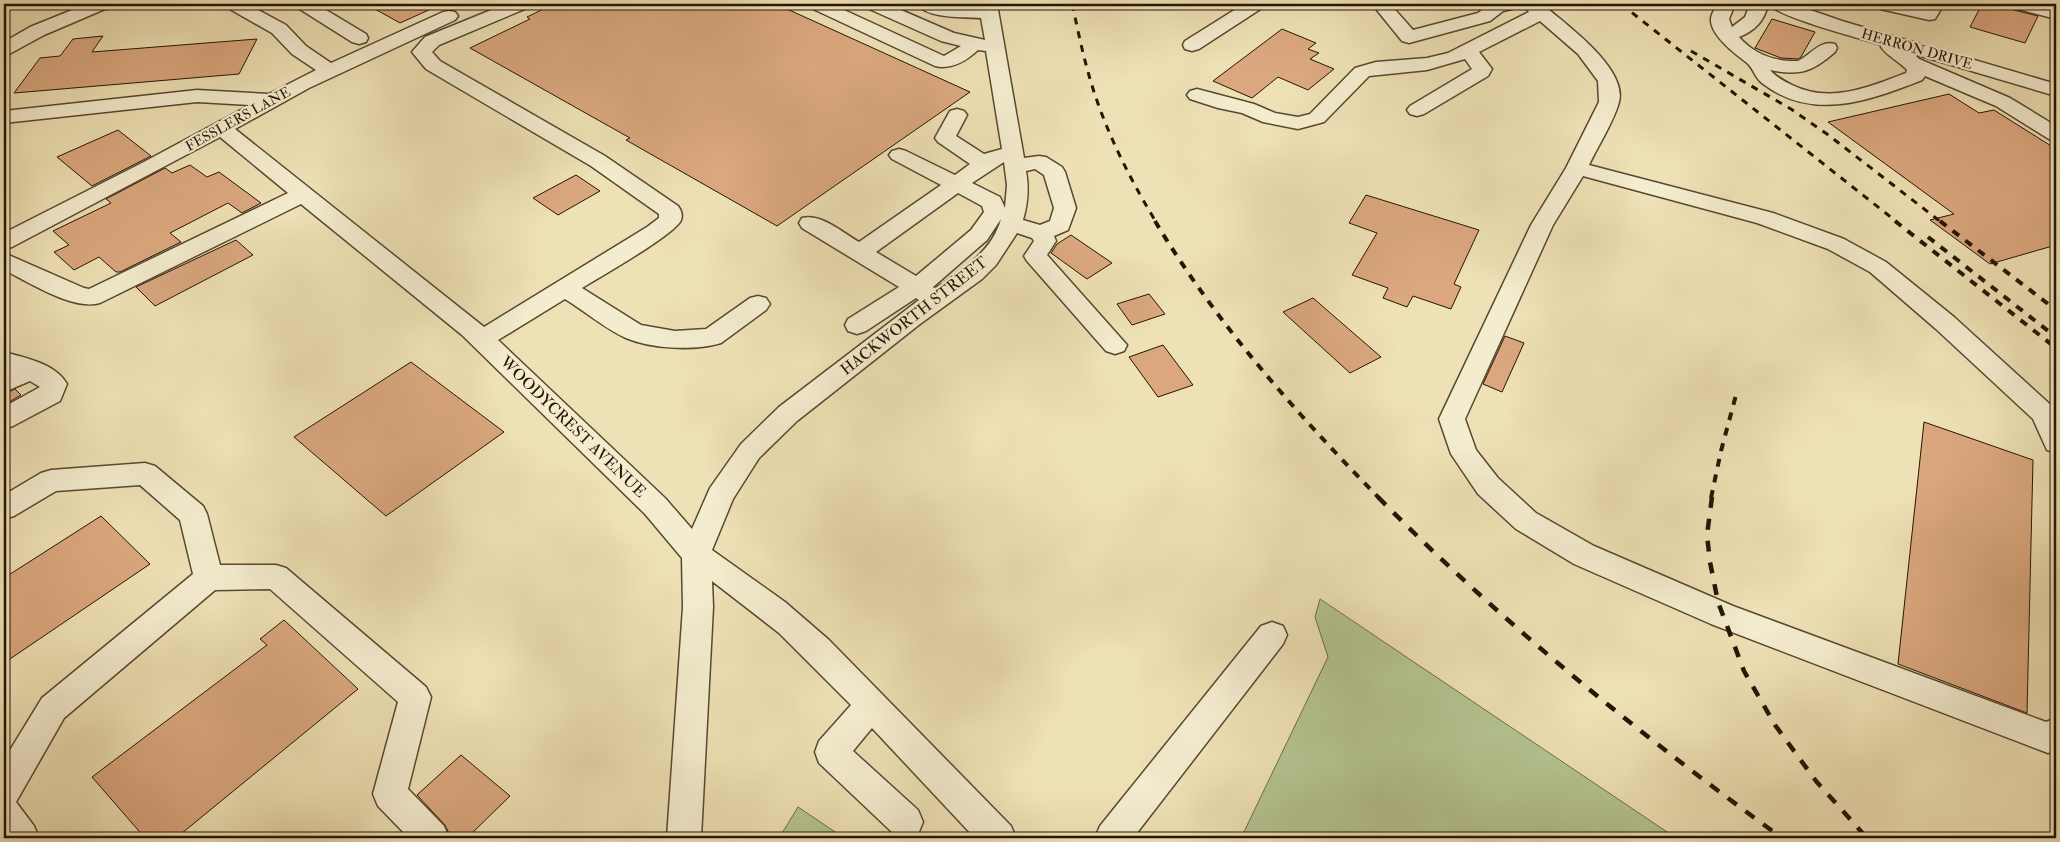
<svg xmlns="http://www.w3.org/2000/svg" width="2060" height="842" font-family="'IM FELL Double Pica',serif">
<style>
.green{fill:#b4c491;stroke:#6c6c4a}
.building{fill:#daa77e;stroke:#251504}
.lines{fill:none;stroke-linecap:round;stroke-linejoin:round}
.minor-casing{stroke:#574830;stroke-width:3}
.minor{fill:#f4eccf;fill-rule:evenodd}
.rail-far2{stroke:#251504;stroke-width:3;stroke-dasharray:7 7;stroke-linecap:butt}
.rail-far1{stroke:#251504;stroke-width:4;stroke-dasharray:8 8;stroke-linecap:butt}
.rail{stroke:#251504;stroke-width:4.5;stroke-dasharray:11 11;stroke-linecap:butt}
.labels{text-anchor:middle;dominant-baseline:central;stroke-width:4.5;stroke-linejoin:round;paint-order:stroke}
.far-street-label{font-size:14px;fill:#251504;stroke:#f4eccf}
.street-label{font-size:16px;fill:#251504;stroke:#f4eccf}
</style>
<rect width="100%" height="100%" fill="#eee1b5"/>
<filter id="stains"><feTurbulence type="fractalNoise" baseFrequency=".004" numOctaves="4"/><feColorMatrix values="0 0 0 0 .2 0 0 0 0 .09 0 0 0 0 .02 0 0 0 .5 -.17"/></filter>
<radialGradient id="worn" r=".72"><stop offset=".6" stop-color="#630" stop-opacity="0"/><stop offset="1" stop-color="#630" stop-opacity=".3"/></radialGradient>
<g class="green">
<path d="M1320 599 1676 838H1241L1328 657 1315 617Z"/>
<path d="M798 807 844 838H779Z"/>
</g>
<g class="building">
<path d="M366 4H442L400 23Z"/>
<path d="M554 4H776L970 92 777 226 626 140 630 138 470 48 530 19 527 17Z"/>
<path d="M1982 4H2006L2014 10 2038 16 2025 43 1970 27Z"/>
<path d="M1772 19 1815 32 1801 57 1798 59 1781 58 1755 48Z"/>
<path d="M1282 29 1316 43 1308 49 1319 53 1310 59 1334 69 1308 90 1278 77 1252 98 1213 81Z"/>
<path d="M103 36 92 52 257 39 239 74 14 93 40 58 60 56 73 39Z"/>
<path d="M1949 94 1979 113 1994 110 2056 149V245L1990 264 1930 220 1954 214 1828 122Z"/>
<path d="M118 130 151 156 92 186 57 157Z"/>
<path d="M190 165 207 177 219 172 261 203 242 213 228 203 170 233 181 242 120 272H116L99 257 74 270 54 252 69 245 53 231 111 203 106 199 165 168 172 173Z"/>
<path d="M576 175 600 191 558 215 533 198Z"/>
<path d="M1366 195 1479 230 1454 284 1461 287 1451 309 1413 296 1407 307 1383 298 1388 288 1352 275 1377 233 1349 223Z"/>
<path d="M1071 235 1112 263 1087 279 1051 253 1057 244Z"/>
<path d="M236 240 253 255 155 306 136 287Z"/>
<path d="M1149 294 1165 314 1132 325 1117 304Z"/>
<path d="M1313 298 1381 357 1350 373 1283 312Z"/>
<path d="M1505 336 1524 343 1502 392 1483 384Z"/>
<path d="M1163 345 1193 385 1158 397 1129 357Z"/>
<path d="M411 362 504 432 386 516 294 437Z"/>
<path d="M15 389 21 395 4 405V394Z"/>
<path d="M1924 422 2033 460 2027 713 1898 664Z"/>
<path d="M101 516 150 564 4 663V578Z"/>
<path d="M284 620 358 689 176 838H145L92 777 267 645 260 639Z"/>
<path d="M461 755 510 796 467 838H451L445 825 417 795Z"/>
</g>
<g class="lines">
<defs>
<g id="minor">
<path d="M87 4H118L115 8 105 9 44 35 11 53 4 55V42L30 27Z"/>
<path d="M225 4H247L286 25 306 46 331 63 443 12 449 11 455 12 458 16 455 20 309 88 235 129 484 327 647 227 659 218V214L591 166 426 69 412 52 425 37 506 4H530L527 8 439 45 432 52 440 61 605 156 678 206C681 210 683 215 681 220 676 234 598 278 582 288L641 325 675 331 706 329 750 298 758 296 766 298 770 304 766 310 721 343C694 351 652 349 626 338 607 330 583 310 565 299L498 340 665 498 692 529 710 488 741 444 779 407 919 300 916 298 866 331 857 334 848 331 845 325 848 319 899 287 802 228 799 223 802 218C821 213 843 233 859 242L941 185 892 159 889 155 892 151 899 149 906 151 955 175 970 164 938 142 935 138 950 111 957 109 964 111 967 115 956 136 984 154 1002 149 986 51 978 50C966 61 952 70 935 66L811 8 808 4H831L944 56 961 46 941 41 867 8 864 4H887L954 33 985 40 981 18C965 17 927 19 917 4L980 7 979 4H997L1024 158 1039 156 1046 157 1062 167 1065 172 1076 208 1068 230 1054 236 1056 241 1047 255 1127 345 1124 351 1115 354 1106 351 1027 261 1024 256 1034 241 1032 238 1017 233 996 265 982 279 920 324 797 421 759 458 733 499 712 550 785 602 829 640 1011 826 1016 838H975L872 728 853 751 918 810 923 822 918 834 908 838 894 834 819 763 815 752 819 741 851 705 779 633 712 581 713 607 701 838H667L683 607 682 558 645 514 462 335 301 204 100 303C73 311 29 282 4 270V253L84 288 89 289 288 193 220 137 12 247 4 249V233L142 163 250 105 197 102 4 123V111L197 90 269 94 316 70 292 54 272 33 228 8ZM1004 162 1007 185 1005 208 1000 197 972 183ZM1035 169 1044 175 1054 208 1050 221 1040 225 1023 220C1028 203 1029 188 1026 171ZM958 193 982 206 984 212 971 230 916 276 876 252ZM1001 219C992 252 961 271 935 289L933 287 987 240Z"/>
<path d="M295 4H316L366 34 368 38 366 42 359 44 352 42 298 8Z"/>
<path d="M1244 4H1265L1262 8 1199 49 1192 51 1185 49 1183 45 1185 41Z"/>
<path d="M1372 4H1390L1413 30 1478 13 1490 4H1519L1516 8 1503 11 1490 21 1409 43 1402 41Z"/>
<path d="M1522 4H1542C1564 23 1628 68 1619 102 1614 121 1598 146 1589 165L1773 213 1844 239 1886 262 1954 317 2053 407 2056 413V453L2047 450 2033 419 1936 329 1870 272 1828 249 1757 223 1583 176 1553 225 1465 419 1476 450 1498 478 1536 513 1594 546 1733 606 2046 722 2056 718V750L2048 753 1711 624 1574 564 1516 529 1478 494 1451 454 1439 419 1531 225 1566 168 1599 102 1598 81 1578 54 1540 21 1479 52 1492 69 1488 76 1424 114 1417 116 1410 114 1407 110 1410 106 1472 69 1465 59 1427 70 1369 76 1324 122 1298 129 1263 122 1242 113 1218 108 1190 99 1187 95 1190 91 1197 89 1254 104 1275 113 1298 117 1310 114 1355 68 1376 62 1427 58 1448 53 1529 12Z"/>
<path d="M1717 4H1735L1729 19 1732 27 1745 17 1750 4H1768C1765 20 1755 31 1739 37 1754 54 1775 62 1798 61 1811 55 1819 40 1835 44L1837 48 1835 52C1812 72 1800 76 1770 70 1776 77 1784 81 1792 85 1831 104 1869 87 1906 73L1907 70C1899 61 1887 56 1881 47L1882 45C1863 39 1777 17 1769 4H1793L1842 21 2056 84V96L1914 54 1919 59 2010 98 2056 126V141L2049 139 1996 106 1925 76 1922 80C1869 101 1812 122 1762 83 1755 78 1753 67 1746 62 1735 54 1709 34 1711 18 1712 13 1715 8 1717 4Z"/>
<path d="M1873 4H1904L1924 8 1926 4H1944L1935 19 1929 20 1876 8Z"/>
<path d="M2011 4H2039L2056 8V19L2014 8Z"/>
<path d="M4 352C25 358 55 363 67 384L60 401 13 426 4 429V407L40 387 30 381 4 392V372L6 371 4 370Z"/>
<path d="M145 463 155 466 203 506 207 514 220 565H276L286 568 426 687 431 697 408 789 444 826 449 838H409L378 806 373 794 398 702 270 589 215 590 64 718 16 802 34 826 39 838H4V760L42 698 193 574 180 520 140 485 56 491 14 516 4 519V495L41 473 51 470Z"/>
<path d="M1272 622 1283 626 1287 635 1283 644 1133 838H1095L1100 826 1261 626Z"/>
</g>
</defs>
<use href="#minor" class="minor-casing"/>
<use href="#minor" class="minor"/>
<g class="rail-far2">
<path d="M1072 4C1077 25 1081 47 1087 68 1101 122 1127 174 1156 222"/>
<path d="M1621 4 1897 222"/>
<path d="M1691 51 1791 109 1827 134 1941 222"/>
</g>
<g class="rail-far1">
<path d="M1155 221C1216 323 1296 413 1379 498"/>
<path d="M1895 221 2056 348"/>
<path d="M1940 221 2056 310"/>
<path d="M1928 237 2056 337"/>
<path d="M1711 498 1721 451 1736 395"/>
</g>
<g class="rail">
<path d="M1378 497C1502 623 1639 734 1782 838"/>
<path d="M1712 497 1707 535 1710 562 1718 602 1744 671 1775 725 1816 781 1867 838"/>
</g>
</g>
<g class="labels">
<g class="far-street-label">
<text transform="translate(1917 49) rotate(16)">HERRON DRIVE</text>
<text transform="translate(238 119) rotate(-29)">FESSLERS LANE</text>
</g>
<g class="street-label">
<text transform="translate(914 316) rotate(-38)">HACKWORTH STREET</text>
<text transform="translate(573 427) rotate(44)">WOODYCREST AVENUE</text>
</g>
</g>
<rect width="2060" height="842" fill="none" stroke="#eee1b5" stroke-width="20"/>
<rect x="5" y="5" width="2050" height="832" fill="none" stroke="#251504" stroke-width="2.5"/>
<rect x="10" y="10" width="2040" height="822" fill="none" stroke="#251504"/>
<rect width="100%" height="100%" filter="url(#stains)"/>
<rect width="100%" height="100%" fill="url(#worn)"/>
</svg>
